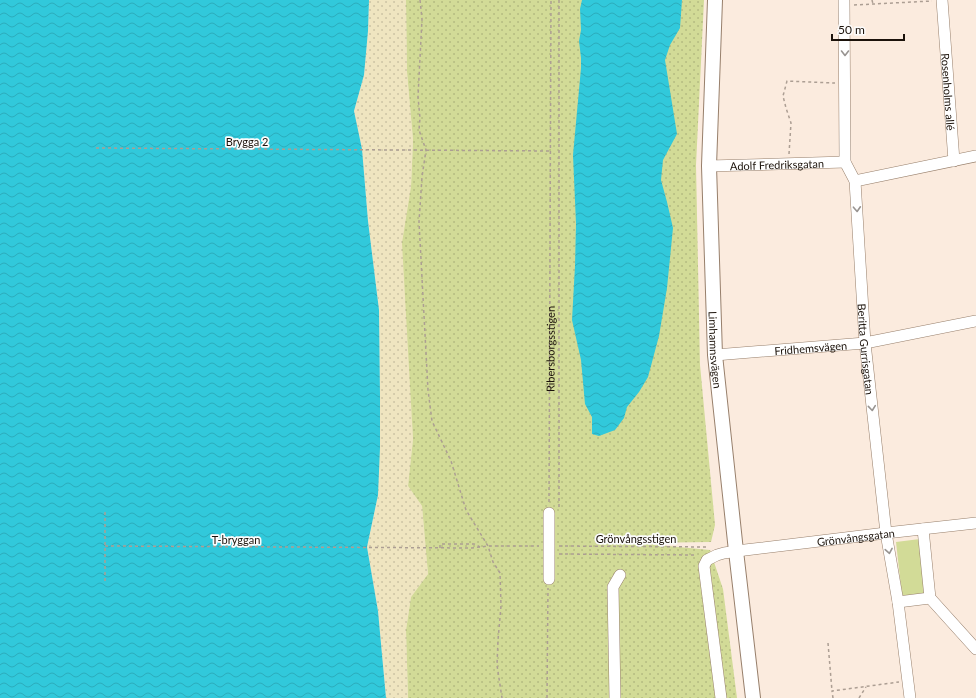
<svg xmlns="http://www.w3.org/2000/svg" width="976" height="698" font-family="Lato,sans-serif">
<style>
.green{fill:#d2db97}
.sand{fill:url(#sand-dots)}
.park{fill:url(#park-dots)}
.water{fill:url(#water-waves)}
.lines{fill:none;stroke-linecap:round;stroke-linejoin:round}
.minor-casing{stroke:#977f6b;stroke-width:12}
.major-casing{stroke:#977f6b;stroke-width:16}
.path{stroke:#ac9e93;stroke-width:1.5;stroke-dasharray:3 3;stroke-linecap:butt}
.minor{stroke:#fff;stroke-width:11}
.major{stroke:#fff;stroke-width:14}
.oneway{stroke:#989491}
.labels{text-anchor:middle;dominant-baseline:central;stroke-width:3.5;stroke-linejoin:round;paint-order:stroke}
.street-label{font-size:11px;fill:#1b120a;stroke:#fcfcfc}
</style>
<defs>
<pattern id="sand-dots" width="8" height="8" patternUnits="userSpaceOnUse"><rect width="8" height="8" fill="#efe5c0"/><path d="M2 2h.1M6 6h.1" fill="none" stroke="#ccc3a4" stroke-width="1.8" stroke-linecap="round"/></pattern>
<pattern id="park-dots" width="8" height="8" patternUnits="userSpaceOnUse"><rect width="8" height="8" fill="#d2db97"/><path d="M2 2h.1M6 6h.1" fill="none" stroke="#b4bb81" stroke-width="1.8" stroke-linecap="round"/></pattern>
<pattern id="water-waves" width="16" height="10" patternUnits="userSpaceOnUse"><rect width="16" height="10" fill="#31c9db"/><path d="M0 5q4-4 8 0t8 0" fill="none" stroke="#2bacbb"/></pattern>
</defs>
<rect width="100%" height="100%" fill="#fbebde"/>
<path class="green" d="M920 539 926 593 902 596 896 542Z"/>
<path class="sand" d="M369 0H406L407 72 413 140 411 187V392L413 439 408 486 422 506 428 574 411 597 406 630 408 698H386L378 611 367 547 378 495 380 396 379 310 368 221 362 149 354 111 364 75 368 31Z"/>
<path class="park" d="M406 0H704L696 165 700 365 715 525 711 542 637 543 710 550 723 589 737 698H408L406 630 411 597 428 574 422 506 408 486 413 439 402 243 411 187 413 140 407 72Z"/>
<g class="water">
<path d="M0 0H369L368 31 364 75 354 111 362 149 368 221 379 310 380 396V448L378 495 367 547 378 611 386 698H0Z"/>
<path d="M582 0H682L680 28 670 45 665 60 677 134 663 160 661 180 667 202 673 228 667 288 659 336 648 377 639 392 627 407 624 418 615 430 599 436 592 434V417L585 404 581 360 572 320 575 266 576 224 573 155 581 68V58L579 41 581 30 580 9Z"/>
</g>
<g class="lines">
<defs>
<g id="minor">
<path id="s2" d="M844 0 845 162 855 181 865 343 886 533 898 602 910 698"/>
<path id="s3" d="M942 0 954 161"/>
<path id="s4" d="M709 166 845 162"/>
<path d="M855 181 976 156"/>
<path id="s5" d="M715 355 865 343 976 321"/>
<path d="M923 529 930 598 976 649"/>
<path d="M549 579V513"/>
<path d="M898 602 930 598"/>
<path d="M615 698 613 587 620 575"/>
<path id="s6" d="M721 698 705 574 704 566 707 560 717 555 724 553 745 550 886 533 976 523"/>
</g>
<g id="major">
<path id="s7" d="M715 0 709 166 715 355 736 551 753 698"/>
</g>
</defs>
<use href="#minor" class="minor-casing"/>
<use href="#major" class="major-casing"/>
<g class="path">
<path d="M420 0 422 19 418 97 420 118 419 130 426 150 422 177 419 222 428 390 432 421 451 461 466 510 488 546 493 562 500 573 501 606 498 640 497 665 502 698"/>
<path d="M559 0V510"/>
<path d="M872 0 873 4"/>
<path d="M854 5 932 1"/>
<path d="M96 148 551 151"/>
<path d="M789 154 791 123 786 108 783 96 787 81 835 83"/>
<path id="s1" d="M549 502 551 0"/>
<path d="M105 546 472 548 488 546H539"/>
<path d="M559 546 709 547"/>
<path d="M440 548V544H474L480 547"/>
<path d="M559 554 697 555"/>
<path d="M105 581V511"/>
<path d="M828 643 832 691"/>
<path d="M547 698 548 588"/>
<path d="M833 698 832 691 899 682"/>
<path d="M859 698 866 687"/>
</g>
<use href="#minor" class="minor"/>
<use href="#major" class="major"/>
</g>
<defs><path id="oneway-chevron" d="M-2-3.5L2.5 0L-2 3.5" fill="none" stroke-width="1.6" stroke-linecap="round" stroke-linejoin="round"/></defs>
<g class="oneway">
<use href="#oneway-chevron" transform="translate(845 53) rotate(90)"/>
<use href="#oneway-chevron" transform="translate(857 209) rotate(87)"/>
<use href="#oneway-chevron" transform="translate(872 408) rotate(84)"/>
<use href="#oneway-chevron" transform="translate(889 551) rotate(80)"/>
</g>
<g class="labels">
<g class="street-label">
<text stroke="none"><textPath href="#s3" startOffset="92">Rosenholms allé</textPath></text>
<text x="247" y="141">Brygga 2</text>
<text stroke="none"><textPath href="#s4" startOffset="68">Adolf Fredriksgatan</textPath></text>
<text stroke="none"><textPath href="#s5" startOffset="96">Fridhemsvägen</textPath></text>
<text stroke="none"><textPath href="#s1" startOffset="153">Ribersborgsstigen</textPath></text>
<text stroke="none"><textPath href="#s2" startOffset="352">Beritta Gurrisgatan</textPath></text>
<text stroke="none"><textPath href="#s7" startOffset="350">Limhamnsvägen</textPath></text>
<text stroke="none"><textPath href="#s6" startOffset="291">Grönvångsgatan</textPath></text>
<text x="636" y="538">Grönvångsstigen</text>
<text x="236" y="539">T-bryggan</text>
</g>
</g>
<path d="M832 34v6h72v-6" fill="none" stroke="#1b120a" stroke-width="2"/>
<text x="838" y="34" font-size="12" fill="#1b120a" stroke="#fcfcfc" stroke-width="3" paint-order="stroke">50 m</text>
</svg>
